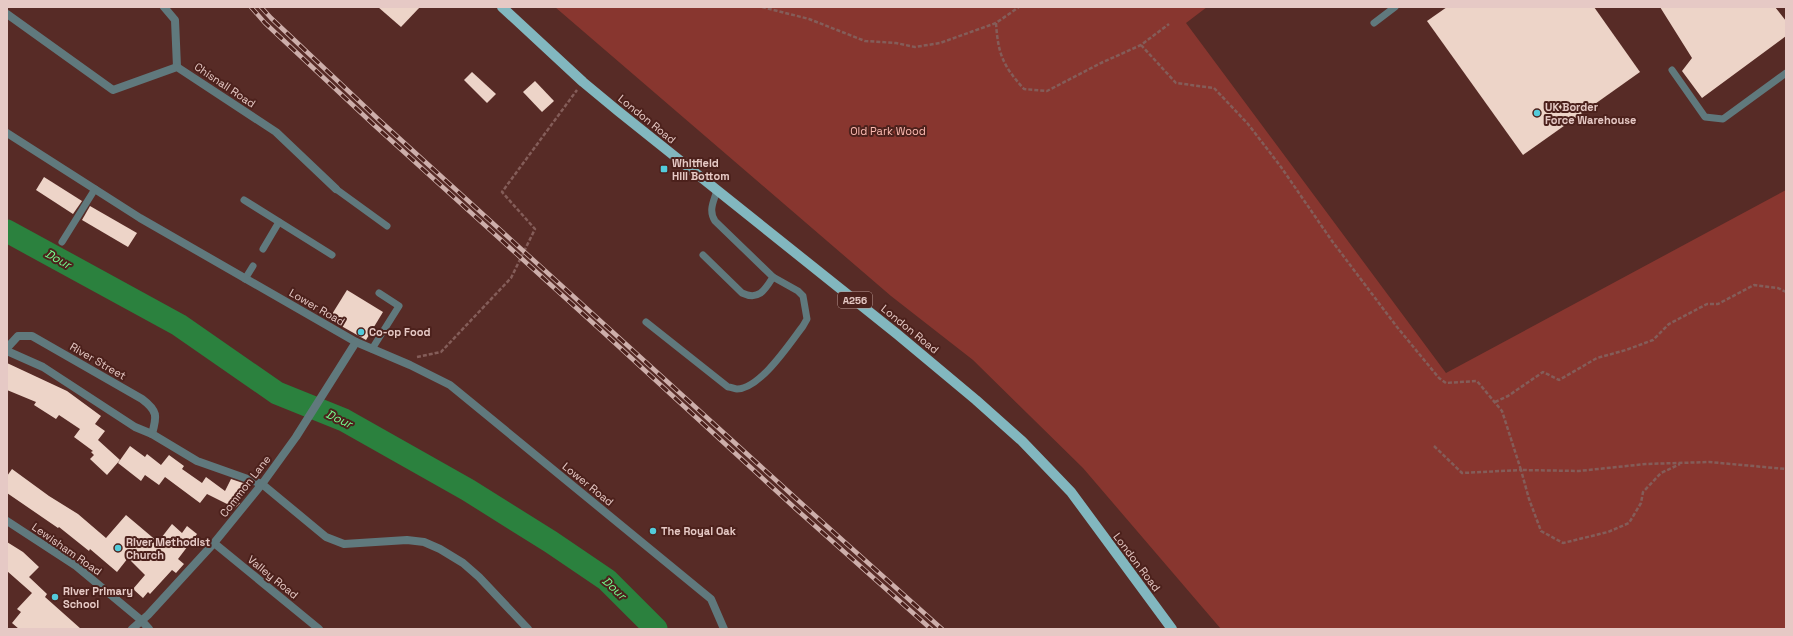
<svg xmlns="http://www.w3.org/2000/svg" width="1793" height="636" font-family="'Space Grotesk',sans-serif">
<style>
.green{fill:#88362f}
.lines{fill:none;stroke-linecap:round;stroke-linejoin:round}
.river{stroke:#2b813e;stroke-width:23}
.building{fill:#edd4c8}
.path{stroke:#845d59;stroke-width:2.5;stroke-dasharray:4 2;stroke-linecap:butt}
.service{stroke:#60797d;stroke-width:7}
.minor{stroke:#60797d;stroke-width:8}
.primary{stroke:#82b7bf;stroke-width:10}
.rail-casing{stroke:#cdaeaa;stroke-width:4.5}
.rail{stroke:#4c211c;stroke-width:3;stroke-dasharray:9;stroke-linecap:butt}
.poi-dot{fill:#53cbdb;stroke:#4c211c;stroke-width:1.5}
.labels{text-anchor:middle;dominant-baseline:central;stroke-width:4;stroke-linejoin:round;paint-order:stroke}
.shield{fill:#4c211c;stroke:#b89792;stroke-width:1}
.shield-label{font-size:10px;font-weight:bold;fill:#e6c9c5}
.street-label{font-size:11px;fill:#e6c9c5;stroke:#4c211c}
.poi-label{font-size:11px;font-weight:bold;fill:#e6c9c5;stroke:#4c211c;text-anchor:start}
.park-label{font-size:11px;fill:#fcbab1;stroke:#4c211c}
.water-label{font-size:12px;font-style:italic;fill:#74fd8e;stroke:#4c211c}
</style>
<rect width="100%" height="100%" fill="#572b26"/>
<path class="green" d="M555 7H1207L1186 23 1446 373 1786 190V629H1221L1083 468 973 360 891 296Z"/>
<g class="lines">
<path class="river" d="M7 231 179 325 277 393 344 420 468 490 551 542 607 580 656 629"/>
</g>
<g class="building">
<path d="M378 7H420L401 27Z"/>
<path d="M1447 7H1594L1640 72 1523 155 1427 21Z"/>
<path d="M1660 7H1775L1786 21V36L1702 98 1682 71 1692 58Z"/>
<path d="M472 72 496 94 487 103 464 80Z"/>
<path d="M535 81 554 101 542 112 523 92Z"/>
<path d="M44 177 82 201 73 214 36 190Z"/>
<path d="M90 206 137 233 128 247 82 220Z"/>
<path d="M347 290 383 312 366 340 329 319Z"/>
<path d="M7 363 67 391 101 416 95 424 105 431 98 440 120 460 107 475 90 459 94 455 91 452 93 451 74 437 80 429 59 415 56 419 34 405 36 402 7 390Z"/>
<path d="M130 446 145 457 147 454 161 465 169 455 184 466 182 469 202 483 206 477 225 491 231 479 246 484 237 501 240 503 235 508 207 494 200 503 165 477 159 485 145 475 141 481 118 463Z"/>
<path d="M12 469 49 496 78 514 106 538 126 515 158 542 172 524 182 533 187 526 197 534 178 559 184 564 176 573 172 570 150 594 148 592 143 598 133 589 145 575 128 558 117 572 90 549 89 551 59 527 58 528 7 493V476Z"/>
<path d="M7 542 23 552 39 567 29 577 47 594 45 597 81 629H19L12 623 21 612 17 609 32 593 7 571Z"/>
</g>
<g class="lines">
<g class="path">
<path d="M762 7 809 19 865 41 896 43 915 47 940 43 996 23 1019 7"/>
<path d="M996 23C998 54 1003 66 1024 89L1047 91 1101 63 1141 45 1169 24"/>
<path d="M1141 45 1176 83 1214 88 1248 124 1281 167 1332 241 1397 327 1439 378 1446 383 1477 381 1502 411 1521 470 1579 471 1646 464 1709 462 1786 469"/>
<path d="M417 357 441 352 511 278 535 229 502 192 577 90"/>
<path d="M1495 402 1508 396 1543 372 1559 380 1597 358 1626 350 1653 340 1669 324 1707 304H1718L1754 285 1778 288 1786 292"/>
<path d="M1434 446 1462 473 1521 470 1529 499 1541 531 1563 543 1608 532 1629 523 1641 503 1643 492 1661 473 1680 464"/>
</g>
<g class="service">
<path d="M1374 23 1395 7"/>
<path d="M1672 70 1705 117 1723 119 1786 73"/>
<path d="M336 189 387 226"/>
<path d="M244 200 332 255"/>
<path d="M62 242 95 189"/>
<path d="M263 249 279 222"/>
<path d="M703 255 742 293C759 301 765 290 773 277"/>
<path d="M245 279 253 266"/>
<path d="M646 322 728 387C731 387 735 389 737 389 760 389 790 343 803 326L807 319 803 296 798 291 773 277 715 221C708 210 714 201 717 190"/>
<path d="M372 349 399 306 379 293"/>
</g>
<g class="minor">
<path d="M164 7 175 20 177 67"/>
<path d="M7 14 113 90 177 67 276 132 336 189"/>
<path d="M7 133 140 218 356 342 410 365 450 385 711 599 724 629"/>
<path d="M7 348 18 336H32L142 399C158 411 157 416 152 434"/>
<path d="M7 351 43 367 135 427 152 434 197 461 262 484 326 537 344 544 407 540 424 542 440 549 463 563 479 577 528 629"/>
<path d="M7 521 76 566 141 620 149 629"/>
<path d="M214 543 319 629"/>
<path d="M132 629 148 615 214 543 262 484 296 437 356 342"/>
</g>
<path class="primary" d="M502 7 583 82 618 111 897 334 976 400 1022 441 1071 492 1172 629"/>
<defs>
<g id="rail">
<path d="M251 7 265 23 373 124 604 333 796 509 931 629"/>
<path d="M261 7 271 18 378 119 801 503 942 629"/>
</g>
</defs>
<use href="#rail" class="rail-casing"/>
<use href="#rail" class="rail"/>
</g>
<g class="poi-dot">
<circle cx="1537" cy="113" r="4"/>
<rect x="660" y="165" width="8" height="8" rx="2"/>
<circle cx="361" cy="332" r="4"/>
<circle cx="653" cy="531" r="4"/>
<circle cx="118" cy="548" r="4"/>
<circle cx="55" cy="597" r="4"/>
</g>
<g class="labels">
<rect class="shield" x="838" y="292" width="34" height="16" rx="3"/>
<g class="shield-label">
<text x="855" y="300">A256</text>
</g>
<g class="street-label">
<text transform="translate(225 85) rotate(34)">Chisnall Road</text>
<text transform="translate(647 119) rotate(39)">London Road</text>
<text transform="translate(317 307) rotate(30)">Lower Road</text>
<text transform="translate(910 329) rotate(39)">London Road</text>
<text transform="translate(98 361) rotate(30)">River Street</text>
<text transform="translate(588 484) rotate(39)">Lower Road</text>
<text transform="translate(245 486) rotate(-52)">Common Lane</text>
<text transform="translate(67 549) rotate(35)">Lewisham Road</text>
<text transform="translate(1137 562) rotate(53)">London Road</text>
<text transform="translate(273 577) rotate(39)">Valley Road</text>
</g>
<g class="poi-label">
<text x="1545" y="107">UK Border<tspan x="1545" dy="13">Force Warehouse</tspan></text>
<text x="672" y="163">Whitfield<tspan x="672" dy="13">Hill Bottom</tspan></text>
<text x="369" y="332">Co-op Food</text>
<text x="661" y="531">The Royal Oak</text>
<text x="126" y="542">River Methodist<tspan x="126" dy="13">Church</tspan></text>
<text x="63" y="591">River Primary<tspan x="63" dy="13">School</tspan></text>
</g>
<g class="park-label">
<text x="888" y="131">Old Park Wood</text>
</g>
<g class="water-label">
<text transform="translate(58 259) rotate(29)">Dour</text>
<text transform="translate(339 419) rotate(25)">Dour</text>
<text transform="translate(614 588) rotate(43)">Dour</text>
</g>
</g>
<rect width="1793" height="636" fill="none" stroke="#e6c9c5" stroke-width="16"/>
</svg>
